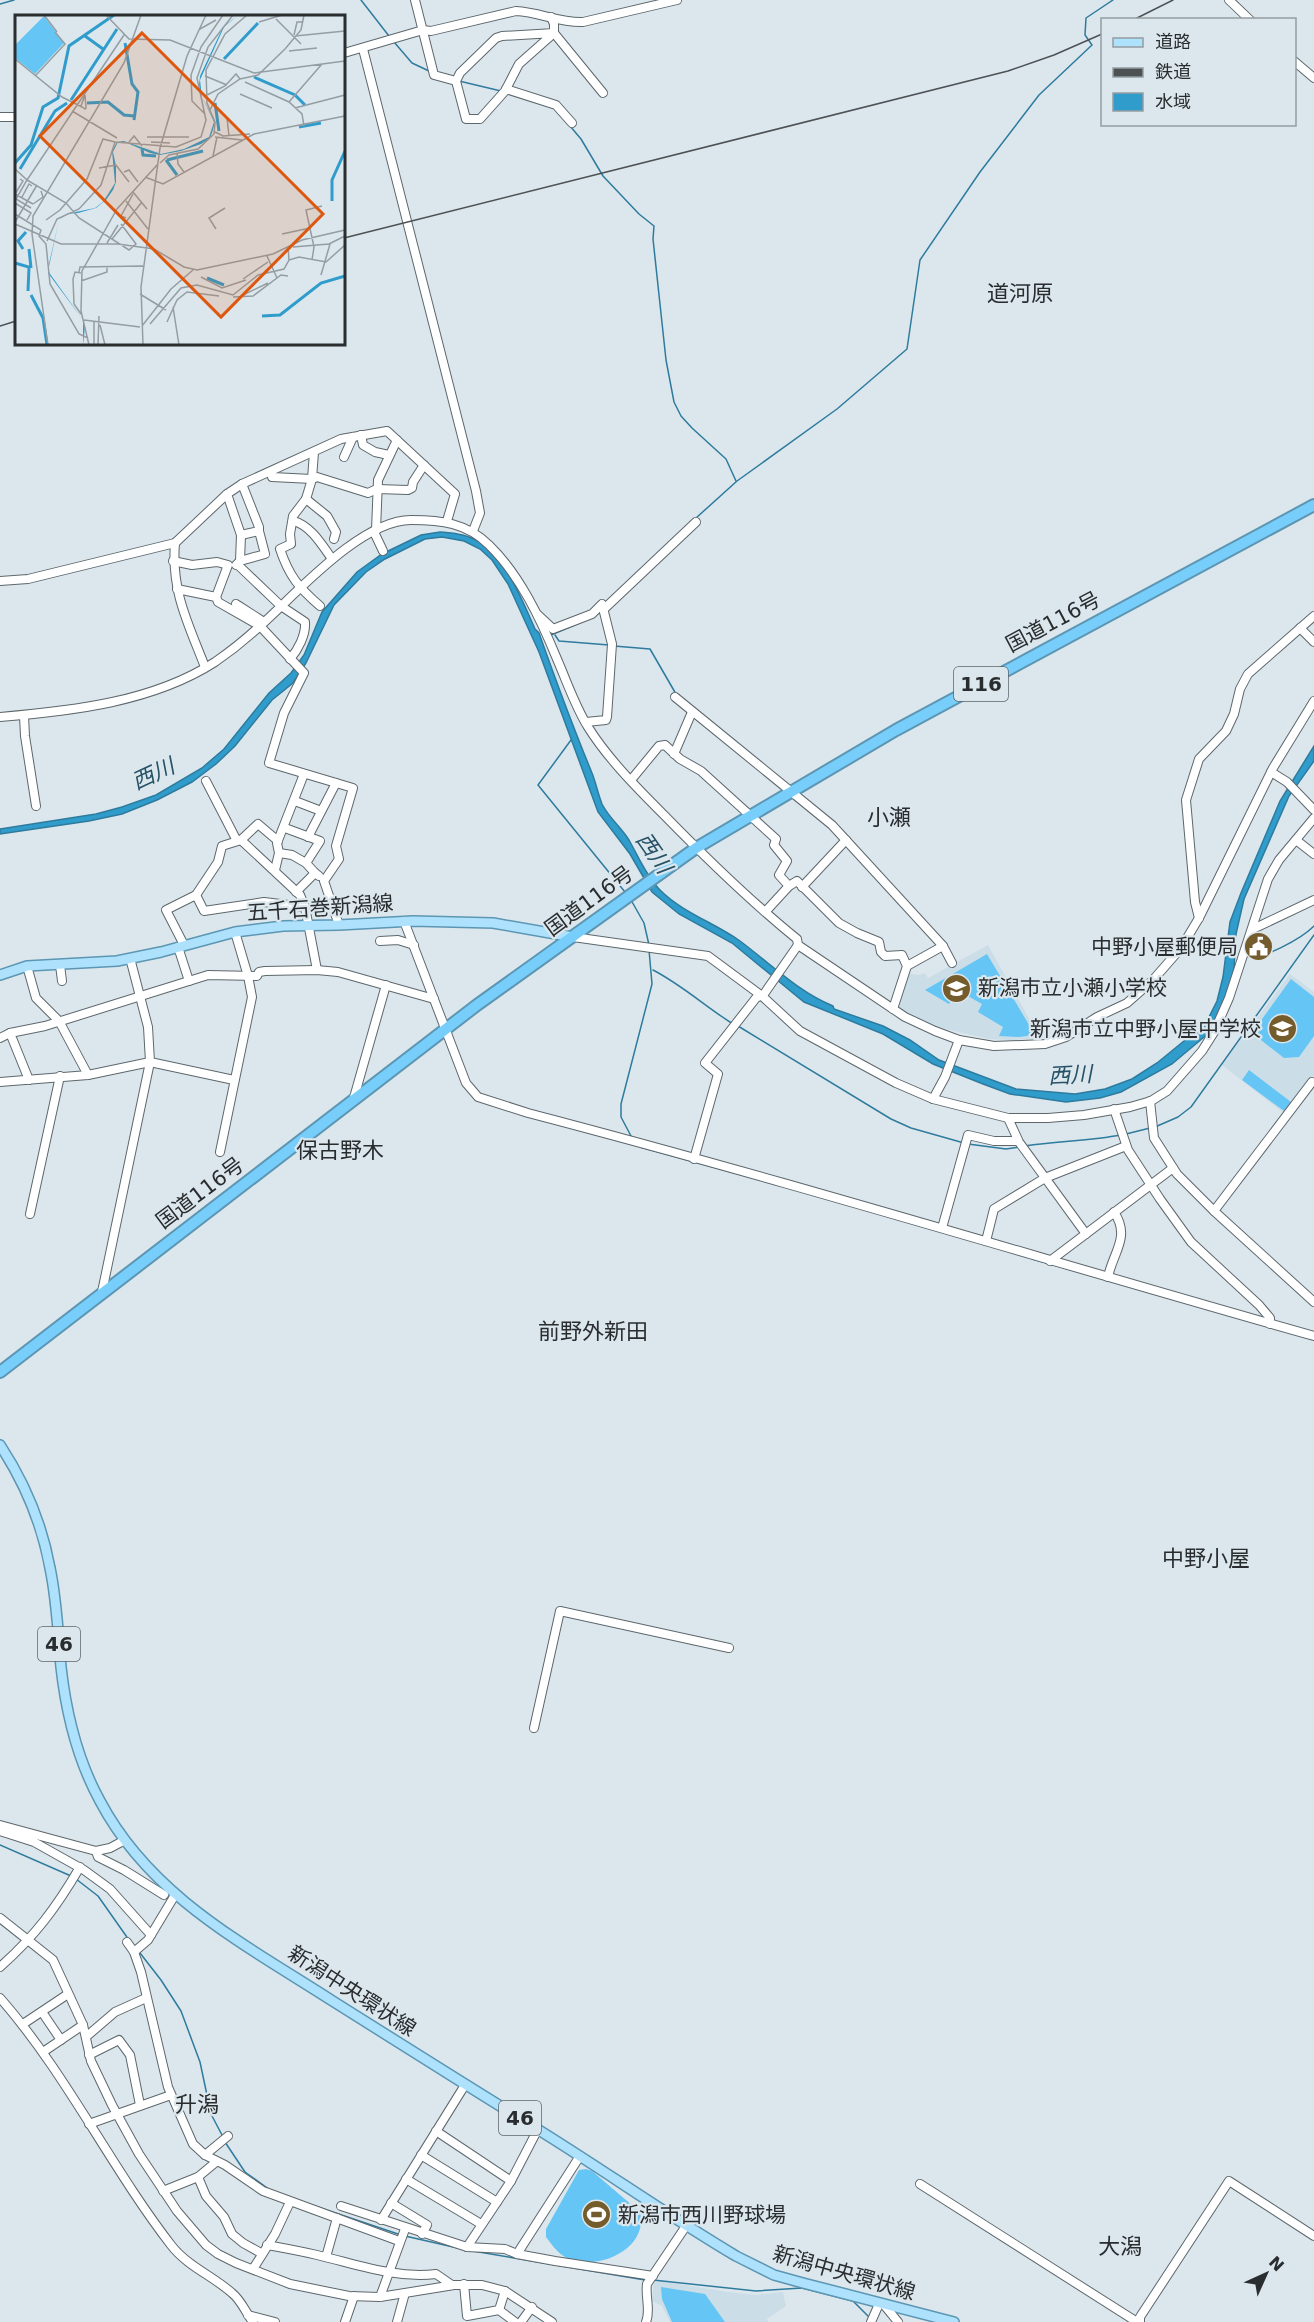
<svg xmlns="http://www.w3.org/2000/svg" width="1314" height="2322" font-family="'DejaVu Sans','Noto Sans JP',sans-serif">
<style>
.built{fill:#cbdde7}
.pitch{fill:#65c5f4}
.water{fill:#309ccc;stroke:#2e7b9d;stroke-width:1.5}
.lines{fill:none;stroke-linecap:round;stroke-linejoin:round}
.stream{stroke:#2e7b9d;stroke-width:1.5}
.minor-casing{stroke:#5d676c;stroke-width:10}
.major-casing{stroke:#5c96b3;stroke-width:12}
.highway-casing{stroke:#5c96b3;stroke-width:14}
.minor{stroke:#fff;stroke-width:8}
.major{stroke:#aee2fc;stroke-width:9}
.highway{stroke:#78cefa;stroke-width:10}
.rail{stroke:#4c5154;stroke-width:1.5}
.labels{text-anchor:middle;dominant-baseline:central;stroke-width:4.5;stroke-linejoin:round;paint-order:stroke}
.shield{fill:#dce7ed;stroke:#5f6568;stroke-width:1.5}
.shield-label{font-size:20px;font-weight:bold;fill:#292d2f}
.street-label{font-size:21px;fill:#292d2f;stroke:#dce7ed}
.poi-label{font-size:21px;fill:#292d2f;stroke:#dce7ed;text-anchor:end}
.neighbourhood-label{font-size:22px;fill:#292d2f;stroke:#dce7ed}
.water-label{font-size:22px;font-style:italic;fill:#265166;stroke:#dce7ed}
.inset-river{fill:none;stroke:#309ccc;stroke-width:3}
.inset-road{fill:none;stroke:#949da1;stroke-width:1.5}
.view{fill:#de570e;fill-opacity:0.15;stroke:#de570e;stroke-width:3}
.inset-edge{fill:none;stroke:#292d2f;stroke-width:3}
</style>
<rect width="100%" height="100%" fill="#dce7ed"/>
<g class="built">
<path d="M988 945 1040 1038 1011 1040 989 1039 954 1031 934 1026 895 1007 906 973 919 975 925 973 928 978Z"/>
<path d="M1290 974 1314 992V1075L1285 1114 1222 1065Z"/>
<path d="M654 2280 728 2292 756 2295 783 2292 786 2306 767 2319 768 2322H670L662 2306 652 2301Z"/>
</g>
<g class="pitch">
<path d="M987 954 1035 1035 1019 1037 999 1036 1003 1027 978 1012 982 1004 957 990 949 1004 925 990Z"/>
<path d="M1291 979 1314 997V1036L1299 1057 1284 1058 1252 1033Z"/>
<path d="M1249 1070 1291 1102 1284 1111 1242 1080Z"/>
<path d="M586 2169 592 2171 640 2212C649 2249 598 2271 569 2259 559 2255 552 2245 546 2237V2229L579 2170Z"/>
<path d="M661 2287 705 2294 725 2322H672L662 2299Z"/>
</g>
<path class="water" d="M440 532C452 533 465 534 476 540 504 553 523 602 535 629L539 633C556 681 573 727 592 773 596 783 598 794 602 804 609 818 621 827 629 840 638 856 647 877 660 890 683 913 715 923 740 941 771 964 797 991 833 1006L834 1009 883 1026 910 1040 939 1060 1016 1089 1075 1094 1105 1089 1132 1079 1157 1063 1206 1023 1217 1001 1223 977 1230 922 1241 893 1280 801 1314 746V761L1289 796 1244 899 1236 934 1234 969 1228 994 1218 1020 1210 1032 1172 1064 1121 1092 1100 1098 1066 1102 1010 1094 983 1084 933 1064 883 1034 804 1002 732 943 679 914 652 892 630 854 598 812 539 652 508 584 492 560 480 549 464 541 442 537 425 539 385 559 366 572 334 605 306 663 293 683 272 700 235 746 216 764 192 782 157 800 122 814 89 821 0 834V829L96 814 122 807 156 795 202 768 224 749 269 693 291 673 304 655 322 612 357 572 382 554 421 535Z"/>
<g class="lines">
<g class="stream">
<path d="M361 0 389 36"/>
<path d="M0 4 14 0"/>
<path d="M394 42 412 63 429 71"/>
<path d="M459 81 501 91"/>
<path d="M570 126 581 139 603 176 639 214 654 226 653 239 666 360 674 402 681 416 692 428 726 459 736 481"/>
<path d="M696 518 737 481 837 409 907 349 920 260 980 172 1039 95 1092 45 1085 35 1086 18 1113 0"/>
<path d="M639 571 651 560"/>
<path d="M551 635 582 622"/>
<path d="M555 635 559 641 609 645"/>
<path d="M614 646 650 649 676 694"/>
<path d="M571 740 538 785 625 892"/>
<path d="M838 826 848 837"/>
<path d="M631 900 644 923 649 945"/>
<path d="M1246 956C1262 961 1302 938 1314 926"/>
<path d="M653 970C682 985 706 1007 733 1024"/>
<path d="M738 1026 891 1119 911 1128 964 1143"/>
<path d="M1155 1127 1178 1117 1191 1107 1314 935"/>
<path d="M1126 1134 1150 1128"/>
<path d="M631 1136 621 1117V1104L652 984 649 950"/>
<path d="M968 1144 1006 1149 1020 1147"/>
<path d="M1025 1146C1057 1141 1089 1141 1121 1135"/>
<path d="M640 1147 760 1180"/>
<path d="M1032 1259 1071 1270"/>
<path d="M0 1845 71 1876"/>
<path d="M76 1879 98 1896 129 1940"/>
<path d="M140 1953 161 1980 181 2011 200 2062 211 2114 223 2137"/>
<path d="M225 2142 245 2172 270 2190"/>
<path d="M300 2201 401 2235"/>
<path d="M405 2236 462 2249"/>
<path d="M473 2251 645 2280"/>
<path d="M653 2280 756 2291 802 2288 853 2301 868 2316"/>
</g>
<defs>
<g id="minor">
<path d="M415 0 434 75 456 81"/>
<path d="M1229 0 1250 20"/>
<path d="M551 17 554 24V33L519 64 505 91 480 119H466L456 81 460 73 496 38 502 36 554 33"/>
<path d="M554 33 603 93"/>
<path d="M363 49 476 491 480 513 473 531"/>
<path d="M344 53 423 30 431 31 516 11C539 12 560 23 583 22L677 0"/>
<path d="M1294 61 1314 78"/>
<path d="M506 89 556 105 572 123"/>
<path d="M0 117H16"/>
<path d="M361 435 363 445 375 452 389 455"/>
<path d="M314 452 312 479 306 499 293 516 290 534 291 544 280 549C289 576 299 588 320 606"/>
<path d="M344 457 353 437"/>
<path d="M271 472 272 477 312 479 317 477 368 493 377 489 408 490 412 488 413 482 424 465"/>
<path d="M227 494 241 535 240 561 236 565"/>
<path d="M306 499 327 516 336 532 334 539"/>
<path d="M294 521C311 526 322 545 332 559"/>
<path d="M376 530 378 480 397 440"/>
<path d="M374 532 383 551"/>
<path d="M241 535 259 531V527L242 484"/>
<path d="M173 561 192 565 217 562 228 565 216 597"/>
<path d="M240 561 265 554 259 531"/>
<path d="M238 565 281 606 305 622C306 635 298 650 290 659"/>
<path d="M0 581 28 579 175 543"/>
<path d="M177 589 216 597 218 602 260 626 304 673 284 713 269 763 353 788 336 846 339 859 324 881 339 925"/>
<path d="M236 604 264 622"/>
<path d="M604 609 696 522"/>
<path d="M538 615 553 629 592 614 602 604 612 644 607 717 606 720 586 722"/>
<path d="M1300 628 1314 642"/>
<path d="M205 667C188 623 171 591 175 543L227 494 242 484 341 439 387 431 455 494 447 521"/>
<path d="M675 697 832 825 943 946 952 963"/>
<path d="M24 716 25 736 36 806"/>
<path d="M0 717C72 711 153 702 215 662 231 651 247 638 261 625 296 594 361 520 411 520 441 520 467 523 489 545 520 575 541 620 557 659 567 682 575 706 588 727 608 759 638 789 665 816 707 859 750 901 797 939L798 945 905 1017 935 1031 959 1040 994 1046 1045 1044 1066 1037 1097 1017 1127 1003 1153 980 1181 948 1199 918 1273 768 1314 701"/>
<path d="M674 754 692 712"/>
<path d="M1271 772 1287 782 1314 810"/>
<path d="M631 780 659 746 665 745 680 759 701 771 776 839 774 845 787 861 779 875 789 886"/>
<path d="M206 781 237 841"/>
<path d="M295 801 321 811"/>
<path d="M285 828 320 841 306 863 315 873"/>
<path d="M308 837 336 783"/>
<path d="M241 840 300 895 305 907 317 970"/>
<path d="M1296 840 1314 854"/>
<path d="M279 853 292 855 306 863"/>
<path d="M275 870 279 853 277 843 304 774"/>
<path d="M802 887 846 840"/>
<path d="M296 892 315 873 319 876"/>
<path d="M196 895 204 911 264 902 305 907"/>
<path d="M766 911 789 886 797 881 839 923 857 933 879 942 881 952 885 956 902 955 907 966 893 1009"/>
<path d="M1199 918 1195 902 1186 800 1199 759 1226 731 1234 714 1240 689 1248 674 1314 616"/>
<path d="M404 921 466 1083 478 1097 528 1113C792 1182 1052 1262 1314 1336"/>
<path d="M1253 929 1314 900"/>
<path d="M573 937 708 956 762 996 800 1031 896 1083 933 1099 1008 1118H1048L1084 1115 1130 1107 1151 1101 1167 1091 1202 1051 1214 1032 1229 998 1268 879 1279 860 1314 818"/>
<path d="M380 941 398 940 414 945"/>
<path d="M184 945 166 910 196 895 218 862 222 846 241 840 258 824 278 841"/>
<path d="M178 947 189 981"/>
<path d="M60 965 62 981"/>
<path d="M27 966 36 998 59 1021 88 1075"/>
<path d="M907 966 943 946"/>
<path d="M0 1038 10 1033"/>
<path d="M29 1080 10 1033 45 1026 208 975 257 976 259 972 265 971 317 970 338 972 434 999"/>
<path d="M0 1082 88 1075 150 1062 234 1080"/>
<path d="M933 1099 945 1077 959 1040"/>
<path d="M353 1101 386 985"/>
<path d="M1150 1101 1154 1138 1177 1174 1214 1211 1314 1302"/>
<path d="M1114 1109 1128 1150 1160 1199 1191 1242 1259 1305 1270 1318V1324"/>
<path d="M1008 1118 1019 1142 1086 1234"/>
<path d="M220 1152 252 997 248 976 235 932"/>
<path d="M694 1159 718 1074 705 1063 756 998 764 994 798 945"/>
<path d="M1214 1211 1312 1082"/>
<path d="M30 1214 60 1076"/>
<path d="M942 1228 968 1135 994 1141H1018"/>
<path d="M986 1241 994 1209 1045 1178 1126 1146"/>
<path d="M1050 1261 1173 1168"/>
<path d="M1108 1277C1113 1252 1131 1237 1114 1212"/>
<path d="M102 1292 150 1062 148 1027 130 958"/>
<path d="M534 1728 560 1611 729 1648"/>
<path d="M0 1825 96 1851 110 1848 125 1840"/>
<path d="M0 1831 34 1842 84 1870 110 1889 151 1935"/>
<path d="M96 1851 98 1857 124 1870 164 1895"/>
<path d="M0 1918 53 1960 83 2025 91 2061 112 2105 139 2154 177 2211 206 2245 218 2254 236 2263 290 2284 349 2296 380 2297 454 2285H482L505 2291 552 2322"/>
<path d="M127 1942 134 1952 141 1972 168 2087 193 2144 205 2155 225 2165 263 2191 399 2241"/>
<path d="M134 1952 148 1940 175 1895"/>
<path d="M0 1967C35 1936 56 1908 80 1867"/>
<path d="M0 1998C66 2073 110 2166 171 2245 187 2266 213 2276 232 2293 242 2301 245 2312 253 2322"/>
<path d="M42 2012 61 2040"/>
<path d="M23 2024 68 1994"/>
<path d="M87 2036 115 2012 146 1998"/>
<path d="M43 2052 83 2025"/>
<path d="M89 2055 119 2040 130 2055 140 2105"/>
<path d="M89 2124 171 2095"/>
<path d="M436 2131 511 2181"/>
<path d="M205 2155 228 2136"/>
<path d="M421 2155 497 2202"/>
<path d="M198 2177 206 2196 224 2217 232 2234 243 2243 261 2253"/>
<path d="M406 2179 481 2224"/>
<path d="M920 2184 1137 2322"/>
<path d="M163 2191 198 2177 216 2162"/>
<path d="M391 2203 427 2225 422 2234"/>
<path d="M341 2206 467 2247 505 2249 517 2254 555 2261 653 2276"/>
<path d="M381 2220 465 2085"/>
<path d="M267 2245C283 2248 300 2251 317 2255 356 2264 396 2279 436 2274L452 2285"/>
<path d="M467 2247 511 2181 538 2129"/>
<path d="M517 2254 580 2156"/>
<path d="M326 2257 337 2218"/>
<path d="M253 2269 275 2234 290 2202"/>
<path d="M464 2284 467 2316 499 2310 505 2291"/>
<path d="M380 2297 405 2229"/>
<path d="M885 2306 898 2322"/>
<path d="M499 2310 515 2322"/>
<path d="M248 2315 275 2322"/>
<path d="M345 2322 354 2296"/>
<path d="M397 2322 405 2293"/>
<path d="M521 2322 532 2307"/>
<path d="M646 2322C651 2310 645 2297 647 2284L686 2226"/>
<path d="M871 2322 879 2304"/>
<path d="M1140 2322V2317L1229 2181 1314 2236"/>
</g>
<g id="major">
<path d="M0 975 27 966 117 961 161 952 235 932 283 926 339 925 413 921 493 923 573 937"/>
<path d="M0 1445C25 1483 42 1524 50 1568 57 1601 58 1634 61 1667 66 1712 78 1761 100 1801 150 1896 244 1944 331 2000 399 2043 466 2085 534 2127 602 2169 667 2215 736 2256L774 2275 803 2283 954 2322"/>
</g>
<path id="highway" d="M0 1372 477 1005 696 848 896 730 1314 505"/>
</defs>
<use href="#minor" class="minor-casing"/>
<use href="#major" class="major-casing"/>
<use href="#highway" class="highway-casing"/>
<use href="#minor" class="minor"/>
<use href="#major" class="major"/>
<use href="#highway" class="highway"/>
<g class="rail">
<path d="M1133 20 1173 0"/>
<path d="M344 238 1008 71 1054 55 1102 34"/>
<path d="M0 326 16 321"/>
</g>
</g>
<defs>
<symbol id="civic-disc" viewBox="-11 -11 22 22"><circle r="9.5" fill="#755c2d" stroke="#dce7ed"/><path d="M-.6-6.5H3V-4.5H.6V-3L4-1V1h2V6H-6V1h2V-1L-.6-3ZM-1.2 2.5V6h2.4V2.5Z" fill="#fff"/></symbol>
<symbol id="school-disc" viewBox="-11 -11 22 22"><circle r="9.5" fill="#755c2d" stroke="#dce7ed"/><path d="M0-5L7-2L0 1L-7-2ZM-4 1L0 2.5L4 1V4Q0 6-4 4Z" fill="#fff"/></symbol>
<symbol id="stadium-disc" viewBox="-11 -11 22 22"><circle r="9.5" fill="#755c2d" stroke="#dce7ed"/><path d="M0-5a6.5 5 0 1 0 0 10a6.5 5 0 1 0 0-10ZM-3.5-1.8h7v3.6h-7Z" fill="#fff"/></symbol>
</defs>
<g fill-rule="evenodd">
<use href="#civic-disc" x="1242" y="930" width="33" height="33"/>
<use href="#school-disc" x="940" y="972" width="33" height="33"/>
<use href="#school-disc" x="1266" y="1012" width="33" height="33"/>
<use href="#stadium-disc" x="580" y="2198" width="33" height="33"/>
</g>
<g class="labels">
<g class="shield">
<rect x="954" y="667" width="54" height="34" rx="4.5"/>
<rect x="38" y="1627" width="42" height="34" rx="4.5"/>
<rect x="499" y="2101" width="42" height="34" rx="4.5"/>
</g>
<g class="shield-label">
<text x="981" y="684">116</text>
<text x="59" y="1644">46</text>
<text x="520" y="2118">46</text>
</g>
<g class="street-label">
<text transform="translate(1053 622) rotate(-28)">国道116号</text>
<text transform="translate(589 901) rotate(-36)">国道116号</text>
<text transform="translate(320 908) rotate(-4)">五千石巻新潟線</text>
<text transform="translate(200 1193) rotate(-37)">国道116号</text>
<text transform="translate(352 1991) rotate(33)">新潟中央環状線</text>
<text transform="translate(844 2273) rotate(16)">新潟中央環状線</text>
</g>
<g class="poi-label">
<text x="1238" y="947">中野小屋郵便局</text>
<text x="978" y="988" text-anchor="start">新潟市立小瀬小学校</text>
<text x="1261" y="1029">新潟市立中野小屋中学校</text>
<text x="618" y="2215" text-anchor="start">新潟市西川野球場</text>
</g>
<g class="neighbourhood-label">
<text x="1020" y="293">道河原</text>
<text x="889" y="817">小瀬</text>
<text x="340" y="1150">保古野木</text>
<text x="593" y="1331">前野外新田</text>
<text x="1206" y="1558">中野小屋</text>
<text x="197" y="2104">升潟</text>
<text x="1120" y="2246">大潟</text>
</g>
<g class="water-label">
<text transform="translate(153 774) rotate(-25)">西川</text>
<text transform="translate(654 853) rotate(55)">西川</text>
<text transform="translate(1070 1075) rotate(-3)">西川</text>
</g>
</g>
<g transform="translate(15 15)">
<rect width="330" height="330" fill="#dce7ed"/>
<path d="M29 1 49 28 20 59 0 43V30Z" fill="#65c5f4"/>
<path d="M223 0 209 12 185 65 187 82 200 107 197 118 194 124 186 129 166 136 145 140 135 138 110 127H103L98 137 101 151V167L98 175 91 185 81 193 63 198 52 199 44 205 33 256 68 305 70 312 68 330V305L33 258V253L44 205 51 199 80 193 88 187 100 168 97 136 102 127 109 126 146 139 169 134 194 122 199 107 187 82 184 70 185 61 208 12Z" fill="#309ccc"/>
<path class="inset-river" d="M70 21 88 34M110 28 117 69 123 77 119 105M209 44 243 8M239 62 280 80 290 90M56 85 102 14M72 88 93 87 109 100 119 101M200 88 204 116M284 112 306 108M127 134 128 140 141 141M151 145 162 160M152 145 188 136M0 148 16 130 28 92 43 83 54 31 99 0M5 154 40 96 52 88M317 186V165L330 136M8 234 3 226 11 217M14 234 16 253M0 248 14 252 13 276M192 263 209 270M16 280 28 303 32 330M247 301 265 300 306 268 330 261"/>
<path class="inset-road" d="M29 0 42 17M91 0 114 24 155 25 239 58 330 46M261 4 286 29M244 7 267 0M185 14 201 5M279 20 282 7H287M280 21 330 16M274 36 302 33M0 44 47 82 67 92M21 60 50 29 40 17M190 61 212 70M230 67 274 87 287 99 289 111M225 79 257 93M70 80 71 93 70 94 66 91ZM190 81 210 71 221 59 225 64M274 87 307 49M280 93 330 80M195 95 203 79 225 64 243 60 270 34 286 15 289 0M57 96 102 123M190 99 177 86 176 60 186 32 208 0M212 103 214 121M200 117 208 121 235 119M132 122H174M200 122 227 125M114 127 119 121 127 131M136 127 155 128M162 138 163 149 169 157M198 141 202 122M145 148 154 140 183 134 199 119 200 107 192 88 191 55 210 19 232 0M84 153 101 150 114 167M0 154 12 165 1 184 16 193M109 157 114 155 123 167M130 162 148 169 239 119 330 101M118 177 132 194M0 179 18 189M0 179 8 166 5 164M7 182 14 169 17 171M111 186 133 214M0 188 16 198 12 205M18 189 28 182 26 176M0 199 26 215 24 221 31 229 35 269 64 319 73 323M111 203 106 201 118 179M31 205 45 195 72 164 88 124 100 127M0 207 22 170M0 209 46 229H103L139 234 169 252 182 255 258 239 287 225 330 215M106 209 121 229 114 235 64 203 51 188 12 165 109 20M201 214 194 203 210 193M267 219 295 213M97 224 127 187M32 226 42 204 64 194 86 170 100 127 161 132 186 122 191 105 182 63 193 32 218 0M92 228 103 210M278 232 314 229 330 221M252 241 262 263M274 245 284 242 311 247 330 230M297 245 299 232 291 195 307 191M64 257 65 252 128 251M66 258 60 257 58 264 59 289 66 299M306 260 315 229M186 262 207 273 231 265M228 264 253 247M66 266 92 257V252M125 279 151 295M226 281 253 268M218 282 238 281 266 260 273 261M158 292 164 330M69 305 125 312M79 307V330M152 307 162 285 172 277 204 281M135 309 166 273 182 270 218 280 243 260 269 254 274 245 273 232M85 310 90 330M127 311 156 274 178 255M33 330 17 219 18 201 109 48 126 0M74 330 66 296 67 256 102 194 143 149M83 330 84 301M128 330 126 272 145 133 172 41 191 0"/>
<path class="view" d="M127 18 308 199 206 302 25 121Z"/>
<rect width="330" height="330" class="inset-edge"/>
</g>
<rect x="1101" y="18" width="195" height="108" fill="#dce7ed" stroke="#949da1" stroke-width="1.5"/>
<rect x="1113" y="38" width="30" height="9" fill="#aee2fc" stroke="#949da1" stroke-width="1.5"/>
<text x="1155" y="48" font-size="18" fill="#292d2f">道路</text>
<rect x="1113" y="68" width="30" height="9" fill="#4c5154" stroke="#949da1" stroke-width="1.5"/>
<text x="1155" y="78" font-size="18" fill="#292d2f">鉄道</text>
<rect x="1113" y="93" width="30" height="18" fill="#309ccc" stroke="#949da1" stroke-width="1.5"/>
<text x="1155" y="108" font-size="18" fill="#292d2f">水域</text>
<g transform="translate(1266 2274) rotate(45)" stroke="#dce7ed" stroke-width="4.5" paint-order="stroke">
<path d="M0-4.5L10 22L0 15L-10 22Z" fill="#292d2f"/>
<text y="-9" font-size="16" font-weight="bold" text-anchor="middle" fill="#292d2f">N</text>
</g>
</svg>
